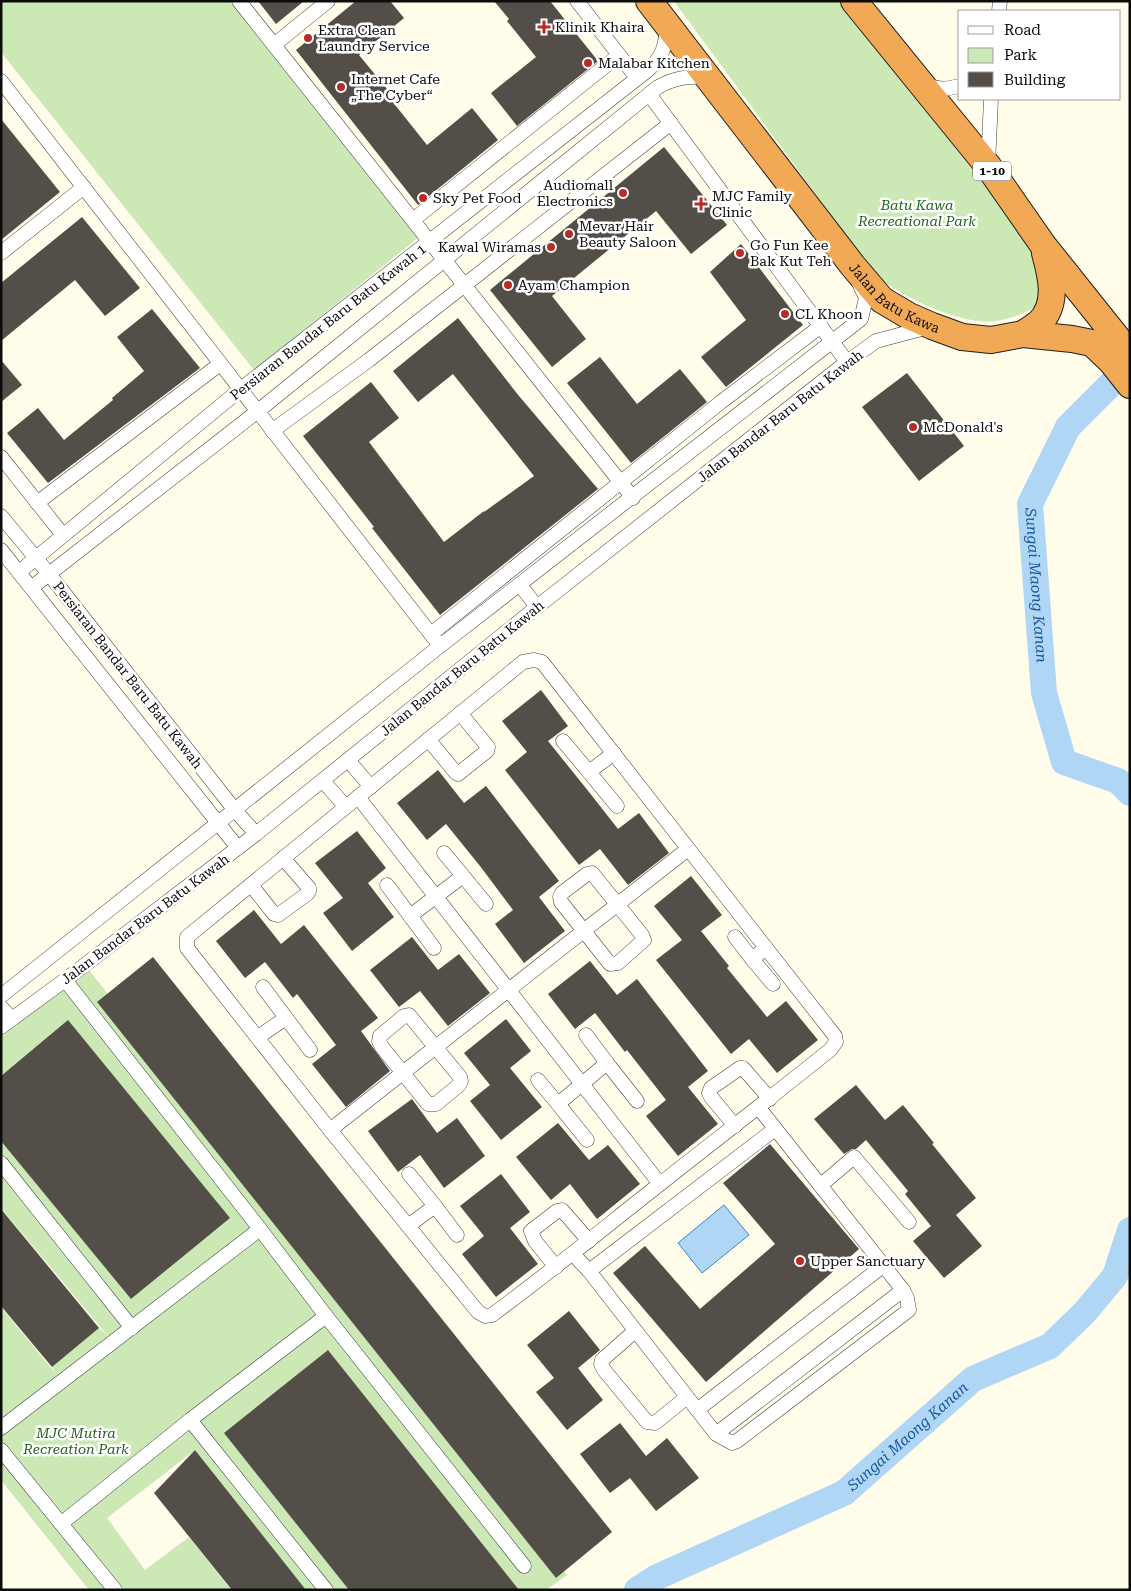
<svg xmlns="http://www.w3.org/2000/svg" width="1131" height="1591" font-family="'Roboto Serif',serif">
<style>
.green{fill:#cbe8b5}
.water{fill:#b0d6f5;stroke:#3885cb}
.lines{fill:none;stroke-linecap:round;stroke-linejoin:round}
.river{stroke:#b0d6f5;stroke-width:26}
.building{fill:#544e48}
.street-casing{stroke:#3f3f3f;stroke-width:15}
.highway-casing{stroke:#1d1d1d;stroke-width:28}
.street{stroke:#fff;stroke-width:14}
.highway{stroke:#f2a955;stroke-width:26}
.poi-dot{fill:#b92b26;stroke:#fff;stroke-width:2}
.labels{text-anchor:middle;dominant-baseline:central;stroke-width:5;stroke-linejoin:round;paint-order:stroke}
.shield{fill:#fff;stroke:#555;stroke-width:1}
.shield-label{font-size:12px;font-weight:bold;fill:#0c0c0c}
.poi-label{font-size:14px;fill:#0c0c0c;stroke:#fff;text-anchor:start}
.park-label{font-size:14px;font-style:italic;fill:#26621e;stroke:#fff}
.street-label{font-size:14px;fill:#0c0c0c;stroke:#fff}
.water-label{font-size:15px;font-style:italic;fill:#18579b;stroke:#fff}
</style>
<rect width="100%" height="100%" fill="#fffcea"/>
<g class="green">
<path d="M1 1H231L419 237 254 370 1 52Z"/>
<path d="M674 1H840L1027 239 1046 286 1039 306C1025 312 1011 319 996 321 964 326 906 299 882 280 875 274 869 266 864 260Z"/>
<path d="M85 965 567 1575 546 1590H518L328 1350 225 1433 349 1590H305L195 1450 107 1518 145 1570 189 1537 231 1590H89L1 1480V1307L56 1374 52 1367 99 1328 108 1336 1 1208V1136L131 1299 169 1268 9 1070 1 1075V1028Z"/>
</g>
<path class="water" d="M724 1205 749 1235 702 1273 678 1243Z"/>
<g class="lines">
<g class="river">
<path id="s1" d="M1130 365 1068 427 1030 504 1044 693 1064 762 1118 781 1130 793"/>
<path id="s2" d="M637 1590 657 1577 844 1493 973 1379 1050 1346 1085 1312 1115 1276 1130 1230"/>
</g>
</g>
<g class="building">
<path d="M258 1H304L276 24Z"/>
<path d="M356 1H390L404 18 359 55 387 89 384 91 427 145 472 108 498 140 418 205 296 50Z"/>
<path d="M494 1H550L598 61 517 126 491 93 536 57 507 21 509 19Z"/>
<path d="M1 119 60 192 1 240Z"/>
<path d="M664 147 727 225 691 254 656 211 552 296 586 339 552 367 490 290Z"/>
<path d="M82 217 140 288 105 316 75 280 1 341V283Z"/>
<path d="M741 244 803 325 726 387 701 357 746 320 710 272Z"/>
<path d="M152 309 200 368 48 483 7 433 38 408 64 440 113 400 112 398 144 371 117 337Z"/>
<path d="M458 318 519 396 598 489 440 615 372 528 374 527 303 436 371 382 399 418 369 442 444 542 484 511V512L534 476 453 374 418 402 393 371Z"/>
<path d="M600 357 637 404 680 369 707 402 631 463 567 383Z"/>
<path d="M1 360 22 385 1 402Z"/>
<path d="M907 373 964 446 919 481 862 407Z"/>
<path d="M541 690 568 726 548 741 589 792 618 829 639 813 669 853 628 885 600 849 579 865 505 770 527 752 502 721Z"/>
<path d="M438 770 464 803 486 786 559 881 539 897 565 931 524 963 495 924 513 910 480 866 446 824 427 840 397 803Z"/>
<path d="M357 831 386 868 368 883 394 917 352 951 323 913 343 898 315 863Z"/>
<path d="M691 876 722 915 701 931 729 966 727 968 767 1017 786 1001 818 1040 777 1073 749 1039 731 1054 656 960 682 940 654 906Z"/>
<path d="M254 910 281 944 304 925 378 1018 361 1031 390 1071 346 1107 312 1064 336 1045 297 994 293 998 265 962 245 978 216 941Z"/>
<path d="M412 937 438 970 459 954 490 993 448 1026 420 991 399 1007 370 970Z"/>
<path d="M153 957 612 1532 556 1578 97 1002Z"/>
<path d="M590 961 617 995 637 979 708 1071 688 1087 718 1124 678 1156 646 1116 666 1100 627 1050 625 1052 595 1013 575 1029 548 994Z"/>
<path d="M506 1019 531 1051 510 1068 542 1107 501 1140 470 1101 490 1085 464 1053Z"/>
<path d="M68 1020 230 1218 131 1299 1 1141V1076Z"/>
<path d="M856 1085 885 1120 903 1105 934 1143 932 1144 976 1198 956 1215 982 1246 944 1278 913 1241 931 1226 905 1194 908 1191 866 1140 856 1149H852L844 1154 814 1119Z"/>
<path d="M412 1099 437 1133 457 1118 485 1156 444 1188 420 1155 398 1172 368 1131Z"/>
<path d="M558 1123 589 1160 608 1145 640 1184 597 1219 570 1184 551 1200 516 1157Z"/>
<path d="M770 1144 859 1249 706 1382 613 1273 645 1246 700 1309 775 1244 723 1183Z"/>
<path d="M501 1174 530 1212 510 1228 538 1264 496 1297 462 1254 484 1236 460 1206Z"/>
<path d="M1 1209 99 1328 52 1367 1 1306Z"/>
<path d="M569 1311 600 1350 578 1368 603 1400 567 1430 536 1392 554 1378 527 1345Z"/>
<path d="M328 1350 519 1590H349L224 1433Z"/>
<path d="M620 1423 646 1456 667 1438 699 1478 656 1511 630 1478 610 1493 580 1454Z"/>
<path d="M195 1450 306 1590H232L154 1493Z"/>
</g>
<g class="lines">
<defs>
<g id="street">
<path d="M239 1 633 498"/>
<path d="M577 1 637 78"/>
<path d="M999 11 1000 1"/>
<path d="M274 45 328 1"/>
<path d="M1 81 440 646"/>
<path d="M925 86 944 89 960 86"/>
<path d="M649 94 847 362"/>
<path d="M988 165 991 99"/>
<path d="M413 220 619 55"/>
<path d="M1 253 84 187"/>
<path d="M272 431 369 360 671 123"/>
<path d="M1 457 63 535"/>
<path d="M37 503 220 364"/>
<path d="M1 516 49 574 234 809 256 834"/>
<path d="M1 550 238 848"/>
<path d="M19 572 241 389 648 70C663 57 666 45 667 25"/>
<path d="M520 585 537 607"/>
<path d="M31 588 258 411 658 87C674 78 688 76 706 77"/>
<path d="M431 634 721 402 821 326"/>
<path d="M534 660 542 662 835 1036 836 1042 830 1050C774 1095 717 1139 660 1184 604 1228 549 1273 492 1315L485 1316 478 1312 330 1130 187 948V937L523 662Z"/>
<path d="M428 739 456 773 458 774 487 751 488 747 460 713"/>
<path d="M563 741 589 772 614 753"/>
<path d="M348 760 371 787"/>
<path d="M589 772 617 806"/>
<path d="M323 781 346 807"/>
<path d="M358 797 660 1184"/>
<path d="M444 853 463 876"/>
<path d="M592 873 642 935 644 940 618 963 610 964 561 902 560 897 562 893 587 874Z"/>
<path d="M251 885 274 914 278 915 307 894 309 891V888L283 858"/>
<path d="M387 885 434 948"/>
<path d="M410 916 463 876 486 904"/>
<path d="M735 937 752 959 766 948"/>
<path d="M752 959 773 984"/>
<path d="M65 980 260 1229 326 1316 524 1566"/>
<path d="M263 987 310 1050"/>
<path d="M1 996 440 646 861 319 866 298 859 283"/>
<path d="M1 1007 12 1019"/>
<path d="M409 1015 460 1077 461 1081 459 1085 436 1104H428L382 1047 379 1041 380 1036 404 1016Z"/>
<path d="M1 1027 65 980 256 834 537 607 847 362 876 341 929 327"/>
<path d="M586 1035 607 1063"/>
<path d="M258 1037 286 1018"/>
<path d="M538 1080 558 1104 607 1063 637 1101"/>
<path d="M558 1104 587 1140"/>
<path d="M735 1126 711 1097 709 1093 711 1088 740 1068H743L770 1099"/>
<path d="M330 1130 688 849"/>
<path d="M1 1163 132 1328"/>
<path d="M409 1174 435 1206"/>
<path d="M821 1185 854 1157 909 1222"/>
<path d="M408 1226 435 1206 457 1235"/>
<path d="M573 1254 589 1271 716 1434 732 1443 737 1441 909 1310 907 1298 903 1290 759 1108"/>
<path d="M556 1267 535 1241 531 1231 557 1211 562 1210 589 1241"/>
<path d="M589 1271 775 1129"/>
<path d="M635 1331 602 1360 601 1364 604 1370 647 1422 655 1423 687 1397"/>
<path d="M697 1410 884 1265"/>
<path d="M190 1420 326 1590"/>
<path d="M1 1428 260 1229"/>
<path d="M716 1434 903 1290"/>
<path d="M1 1450 115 1590"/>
<path d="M62 1523 190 1420 326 1316"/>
</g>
<g id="highway">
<path id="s3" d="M649 1 853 266 882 300 909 316 932 326 962 337 991 340 1023 334 1072 339 1092 343 1111 361 1130 385"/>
<path d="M854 1 988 166 1043 245 1130 354"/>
<path d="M1023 334C1028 331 1034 327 1039 323 1059 304 1051 275 1045 253"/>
</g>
</defs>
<use href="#street" class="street-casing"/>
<use href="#highway" class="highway-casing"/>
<use href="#street" class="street"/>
<use href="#highway" class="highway"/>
</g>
<g class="poi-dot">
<path d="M541.5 19.5h5v5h5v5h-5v5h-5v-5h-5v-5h5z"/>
<circle cx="308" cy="38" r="5"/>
<circle cx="588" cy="63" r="5"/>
<circle cx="341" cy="87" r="5"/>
<circle cx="623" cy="193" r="5"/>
<circle cx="423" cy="198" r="5"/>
<path d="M698.5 196.5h5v5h5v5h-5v5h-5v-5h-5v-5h5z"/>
<circle cx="569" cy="234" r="5"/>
<circle cx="551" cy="247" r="5"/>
<circle cx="740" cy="253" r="5"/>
<circle cx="508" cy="285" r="5"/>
<circle cx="785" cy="314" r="5"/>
<circle cx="913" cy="427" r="5"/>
<circle cx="800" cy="1261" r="5"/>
</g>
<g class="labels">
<rect class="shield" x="973" y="161.5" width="38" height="19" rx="4"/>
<g class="shield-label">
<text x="992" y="171">1-10</text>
</g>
<g class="poi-label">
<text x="555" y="27">Klinik Khaira</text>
<text x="318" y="30">Extra Clean<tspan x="318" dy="16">Laundry Service</tspan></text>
<text x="598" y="63">Malabar Kitchen</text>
<text x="351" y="79">Internet Cafe<tspan x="351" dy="16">„The Cyber“</tspan></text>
<text x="613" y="185" text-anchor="end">Audiomall<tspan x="613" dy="16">Electronics</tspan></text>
<text x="712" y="196">MJC Family<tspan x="712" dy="16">Clinic</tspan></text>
<text x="433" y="198">Sky Pet Food</text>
<text x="579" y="226">Mevar Hair<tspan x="579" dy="16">Beauty Saloon</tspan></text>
<text x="750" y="245">Go Fun Kee<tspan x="750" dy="16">Bak Kut Teh</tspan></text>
<text x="541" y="247" text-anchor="end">Kawal Wiramas</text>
<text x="518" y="285">Ayam Champion</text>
<text x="795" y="314">CL Khoon</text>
<text x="923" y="427">McDonald's</text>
<text x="810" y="1261">Upper Sanctuary</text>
</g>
<g class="park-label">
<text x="917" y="205">Batu Kawa<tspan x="917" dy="16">Recreational Park</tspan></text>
<text x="76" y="1433">MJC Mutira<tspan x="76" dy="16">Recreation Park</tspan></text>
</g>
<g class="street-label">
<text stroke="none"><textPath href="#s3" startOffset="388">Jalan Batu Kawa</textPath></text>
<text transform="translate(328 322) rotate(-38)">Persiaran Bandar Baru Batu Kawah 1</text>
<text transform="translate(780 416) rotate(-38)">Jalan Bandar Baru Batu Kawah</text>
<text transform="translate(462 668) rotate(-39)">Jalan Bandar Baru Batu Kawah</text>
<text transform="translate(128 675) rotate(52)">Persiaran Bandar Baru Batu Kawah</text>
<text transform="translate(145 919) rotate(-37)">Jalan Bandar Baru Batu Kawah</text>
</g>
<g class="water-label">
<text stroke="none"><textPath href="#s1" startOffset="255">Sungai Maong Kanan</textPath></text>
<text stroke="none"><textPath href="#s2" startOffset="314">Sungai Maong Kanan</textPath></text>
</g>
</g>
<rect width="1131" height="1591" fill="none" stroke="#0c0c0c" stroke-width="5"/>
<rect x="958" y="10" width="162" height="90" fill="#ffffff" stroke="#9e9e9e"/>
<rect x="968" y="26" width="25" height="8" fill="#ffffff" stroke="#9e9e9e"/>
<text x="1004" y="35" font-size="15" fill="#0c0c0c">Road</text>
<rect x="968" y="48" width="25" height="15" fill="#cbe8b5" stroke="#9e9e9e"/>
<text x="1004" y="60" font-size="15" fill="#0c0c0c">Park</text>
<rect x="968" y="72" width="25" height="15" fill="#544e48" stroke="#9e9e9e"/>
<text x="1004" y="85" font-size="15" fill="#0c0c0c">Building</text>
</svg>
